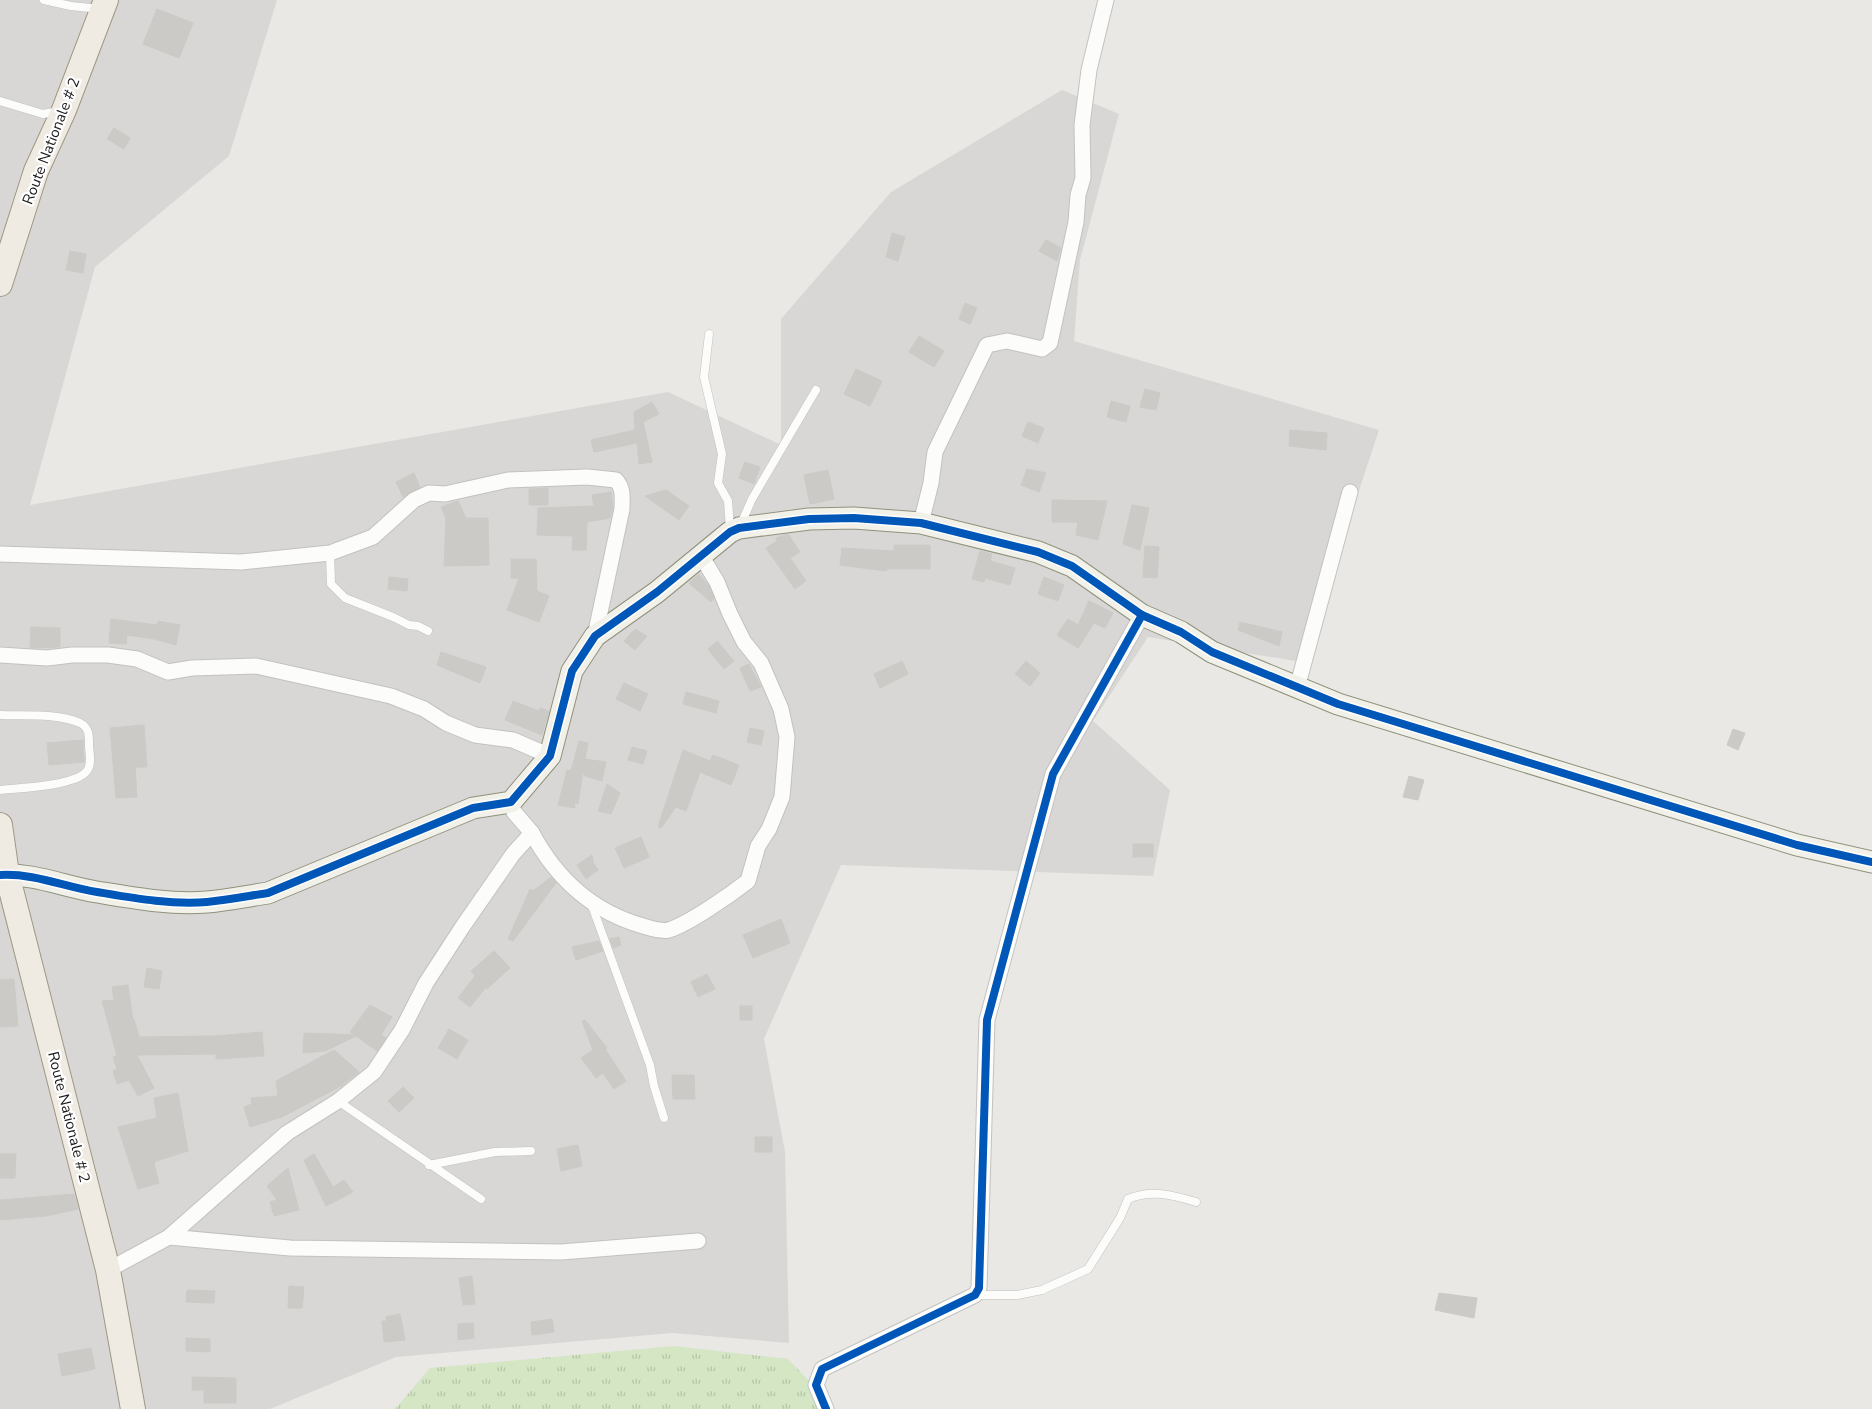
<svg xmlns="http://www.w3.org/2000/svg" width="1872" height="1409" font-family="'Nunito Sans',sans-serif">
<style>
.residential{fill:#d8d7d5}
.grass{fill:url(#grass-tufts)}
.building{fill:#cccac7;stroke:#cccac6}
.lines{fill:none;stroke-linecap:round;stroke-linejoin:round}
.lane-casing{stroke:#c2c2c0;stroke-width:9}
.street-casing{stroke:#c2c2c0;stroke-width:17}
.secondary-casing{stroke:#8f927e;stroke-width:23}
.primary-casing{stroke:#9e9783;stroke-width:26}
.lane{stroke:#fcfcfb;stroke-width:8}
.street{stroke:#fcfcfb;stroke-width:15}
.secondary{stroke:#f1f1e9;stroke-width:21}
.primary{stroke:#efebe3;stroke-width:24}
.cycleway-casing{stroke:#fff;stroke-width:11}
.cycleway{stroke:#0057b8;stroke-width:8}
.labels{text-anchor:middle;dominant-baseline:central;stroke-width:4.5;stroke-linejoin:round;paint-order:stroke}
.street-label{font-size:15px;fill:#1b1b1b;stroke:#fff}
</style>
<defs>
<pattern id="grass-tufts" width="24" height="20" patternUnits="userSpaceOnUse" patternTransform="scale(1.25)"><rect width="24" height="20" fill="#d4e6c4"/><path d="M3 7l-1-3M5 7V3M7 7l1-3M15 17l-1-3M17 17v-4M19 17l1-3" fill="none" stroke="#b5c5a8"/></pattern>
</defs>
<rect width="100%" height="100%" fill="#e9e8e4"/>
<path class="residential" d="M0 0H277L229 156 95 267 30 505 668 392 781 445V319L891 192 1062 90 1119 114 1080 260 1074 341 1379 430 1302 662 1148 637 1093 721 1170 790 1153 876 841 865 764 1039 785 1152 789 1343 673 1333 396 1357 270 1409H0Z"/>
<path class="grass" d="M674 1346 788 1359 836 1409H395L430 1368Z"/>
<g class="building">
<path d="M157 9 193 23 179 58 143 44Z"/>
<path d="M114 128 130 138 124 149 107 139Z"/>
<path d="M892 233 905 237 898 261 886 257Z"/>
<path d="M1046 240 1061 248 1057 261 1039 251Z"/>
<path d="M70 251 86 254 83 273 66 270Z"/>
<path d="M965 303 977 308 970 324 959 319Z"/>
<path d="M919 336 944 351 934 367 909 352Z"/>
<path d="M856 369 882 381 870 406 844 394Z"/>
<path d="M1145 389 1160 393 1156 410 1140 407Z"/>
<path d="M1111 401 1130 406 1126 422 1107 417Z"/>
<path d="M652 402 659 414 643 422 652 462 639 464 637 443 594 452 591 440 635 430 634 412Z"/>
<path d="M1028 422 1044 428 1038 443 1022 436Z"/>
<path d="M1290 430 1327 433 1326 450 1289 446Z"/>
<path d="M745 462 760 467 754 484 739 478Z"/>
<path d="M1027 469 1046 473 1039 492 1021 485Z"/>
<path d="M828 470 834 499 810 504 804 475Z"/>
<path d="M414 473 420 487 403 497 396 482Z"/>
<path d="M548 488V505H529V489Z"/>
<path d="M666 490 689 506 679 520 645 496Z"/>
<path d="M611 492 613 508 610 518 587 522 586 550H572L573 536 537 535 538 508 594 506 592 495Z"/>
<path d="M1052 500 1107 501 1098 540 1076 535 1078 522H1052Z"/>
<path d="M458 501 466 518H488L489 565 444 566 446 518 441 507Z"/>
<path d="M1132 505 1149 508 1140 550 1123 544Z"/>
<path d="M788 534 800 552 790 558 806 581 795 589 766 548 777 541 776 538Z"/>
<path d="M894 545H930V569H887L886 571 840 565 842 548 894 551Z"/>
<path d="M1145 546 1159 547 1157 578 1143 577Z"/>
<path d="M980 551 992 554 990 561 1015 568 1010 585 985 578 984 582 972 579Z"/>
<path d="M511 559H536L537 591 549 596 539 622 507 610 519 578H511Z"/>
<path d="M699 574 709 586 714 598 711 602 689 583Z"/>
<path d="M389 577 408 579 407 591 388 589Z"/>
<path d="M1044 577 1064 585 1058 601 1038 594Z"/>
<path d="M1089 601 1113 613 1105 628 1094 623 1078 648 1057 635 1068 619 1078 625Z"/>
<path d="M111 619 157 625 158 621 180 625 176 645 154 639 127 635 126 644 109 643Z"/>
<path d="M1240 622 1282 632 1279 646 1238 630Z"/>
<path d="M31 627 60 628V647L30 648Z"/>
<path d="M635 629 647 636 635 650 624 641Z"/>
<path d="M717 641 734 661 724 669 708 649Z"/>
<path d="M441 652 486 667 480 683 437 665Z"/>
<path d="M902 661 908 674 880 688 874 674Z"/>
<path d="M1026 661 1040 673 1030 686 1015 674Z"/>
<path d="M749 664 761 687 750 691 740 668Z"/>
<path d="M624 683 648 694 640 711 616 699Z"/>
<path d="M686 692 719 701 716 713 683 704Z"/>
<path d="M513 701 539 711 540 708 549 711 542 735 505 720Z"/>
<path d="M144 725 147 767H135L137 797 116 798 110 728Z"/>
<path d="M750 728 764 731 761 745 747 742Z"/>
<path d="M1733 729 1745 733 1738 750 1727 745Z"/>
<path d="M83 740 84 762 49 765 47 743Z"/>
<path d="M579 741 588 743 585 759 606 762 602 781 585 776 583 772 578 804 574 802 575 808 558 805 567 770 571 771Z"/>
<path d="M632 747 647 751 643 764 628 760Z"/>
<path d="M683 750 710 761 713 755 739 765 731 785 700 772 686 811 676 807 661 828 658 827Z"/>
<path d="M1409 776 1424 780 1418 800 1403 797Z"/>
<path d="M607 784 620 793 611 814 598 811Z"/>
<path d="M641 837 649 857 624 868 615 848Z"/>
<rect x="1133" y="844" width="20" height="13"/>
<path d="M592 855 593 862 598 870 586 879 577 865Z"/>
<path d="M551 877 556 883 513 941 508 939 530 889 533 891Z"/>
<path d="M781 919 790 943 753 958 743 935Z"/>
<path d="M619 937 621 945 613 948 610 939Z"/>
<path d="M599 941 603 951 576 960 572 947Z"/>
<path d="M494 951 510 968 487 989 486 987 470 1007 458 998 475 976 471 971Z"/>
<path d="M147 968 162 971 159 989 144 987Z"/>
<path d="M707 974 715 989 698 997 691 982Z"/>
<path d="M14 979 18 1026 0 1027V980Z"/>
<path d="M128 985 133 1020 134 1019 139 1037 215 1036 262 1032 264 1056 216 1059V1054L137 1055 154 1088 138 1096 129 1080 117 1084 113 1071 117 1069 113 1057 117 1056 102 1001 114 1000 112 987Z"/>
<path d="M370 1005 392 1017 381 1035 386 1038 377 1051 356 1036 325 1051 303 1053 304 1033 356 1035 350 1032Z"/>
<rect x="740" y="1006" width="12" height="14"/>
<path d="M585 1020 607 1048 605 1049 626 1081 614 1089 603 1073 596 1078 581 1058 593 1050 582 1021Z"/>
<path d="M449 1029 468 1040 457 1059 438 1048Z"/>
<path d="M334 1050 359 1072 341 1086 282 1117 250 1127 244 1107 252 1104 251 1098 278 1096 276 1081Z"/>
<path d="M672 1075H694L695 1099H673Z"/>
<path d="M403 1087 414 1098 399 1112 388 1101Z"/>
<path d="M178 1093 188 1151 156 1161 154 1164 159 1183 138 1189 118 1127 157 1118 154 1098Z"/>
<rect x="755" y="1137" width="17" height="15"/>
<path d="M578 1145 582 1166 561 1171 557 1149Z"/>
<path d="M0 1154H16L15 1178H0Z"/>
<path d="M314 1154 333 1187 344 1180 353 1192 326 1206 304 1160Z"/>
<path d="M288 1168 299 1210 274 1216 270 1202 277 1200 267 1186Z"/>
<path d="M74 1194 78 1209 46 1216 0 1220V1200Z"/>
<path d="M472 1276 475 1304 463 1305 459 1278Z"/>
<path d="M289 1286 304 1287 302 1308H288Z"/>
<path d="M187 1290 215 1291 214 1303 186 1302Z"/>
<path d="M1439 1293 1477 1298 1474 1318 1435 1310Z"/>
<path d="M400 1314 405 1340 384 1342 382 1321H387L386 1317Z"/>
<path d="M552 1319 554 1332 532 1335 531 1322Z"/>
<path d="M473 1323 474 1338 458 1340V1324Z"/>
<path d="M186 1338 210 1339V1352L186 1351Z"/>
<path d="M91 1348 95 1369 62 1376 58 1354Z"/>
<path d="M192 1377 236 1378V1403H204V1390H192Z"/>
</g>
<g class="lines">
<defs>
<g id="lane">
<path d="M44 0 71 6 100 9"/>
<path d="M0 101 43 114 59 111"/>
<path d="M709 334 704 377 722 454 718 483 728 501 730 529"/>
<path d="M741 524 752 499 816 390"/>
<path d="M330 553 331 584 345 598 393 617 409 625 418 626 428 631"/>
<path d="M0 715C25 716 57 713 80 723 90 728 89 737 89 747 90 755 92 766 86 772 73 786 19 788 0 790"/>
<path d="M591 903 650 1065 654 1086 664 1118"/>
<path d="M338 1101 481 1199"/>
<path d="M429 1165 495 1152 531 1151"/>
<path d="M975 1295H1017L1042 1290 1088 1269 1120 1218 1128 1199C1151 1189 1173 1195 1196 1202"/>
</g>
<g id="street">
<path d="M921 523 931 483 935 452 987 345 1007 341 1042 349 1050 343 1076 222 1078 195 1083 178 1082 125 1089 70 1106 0"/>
<path d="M0 554 241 562 330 553 373 537 414 500 429 493 445 494 508 480 587 477 616 480C624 489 622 498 622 509L595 636"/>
<path d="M0 655 47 658 72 655H108L137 659 168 672 192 668 256 666 391 696 424 709 446 723 475 735 513 740 550 756"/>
<path d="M1297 688 1350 492"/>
<path d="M532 833C556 878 593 912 643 926 650 928 661 932 669 930 690 923 730 895 748 881L758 846 769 829 782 797 787 737 781 709 761 663 744 642 730 614 717 582 700 554"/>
<path d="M169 1237 290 1248 561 1252 698 1241"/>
<path d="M108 1270 169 1237 287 1133 338 1101 374 1072 402 1030 426 983 463 926 513 854 532 833 514 812 511 802"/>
<path d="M826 1409 816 1385 822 1369 975 1295 979 1288 987 1020 1053 774 1142 615"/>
</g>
<path id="secondary" d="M0 875C34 873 65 887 97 892 133 898 171 905 207 902 228 900 248 896 268 893L473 808 511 802 550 756 572 671 595 636 657 592 730 532 739 528 809 519 854 518 921 523 1038 552 1072 566 1142 615 1181 632 1212 652 1338 704 1797 845 1872 862"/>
<g id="primary">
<path d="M0 284 36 171 64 110 106 0"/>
<path d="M0 825 7 874 108 1270 133 1409"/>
</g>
</defs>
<use href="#lane" class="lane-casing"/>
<use href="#street" class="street-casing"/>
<use href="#secondary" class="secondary-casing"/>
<use href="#primary" class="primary-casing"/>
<use href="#lane" class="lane"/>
<use href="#street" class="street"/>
<use href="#secondary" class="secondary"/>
<use href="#primary" class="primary"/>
<defs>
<g id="cycleway">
<path d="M0 875C34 873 65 887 97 892 133 898 171 905 207 902 228 900 248 896 268 893L473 808 511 802 550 756 572 671 595 636 657 592 730 532 739 528 809 519 854 518 921 523 1038 552 1072 566 1142 615 1181 632 1212 652 1338 704 1797 845 1872 862"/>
<path d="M826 1409 816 1385 822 1369 975 1295 979 1288 987 1020 1053 774 1142 615"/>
</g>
</defs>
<use href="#cycleway" class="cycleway-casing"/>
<use href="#cycleway" class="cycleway"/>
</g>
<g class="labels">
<g class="street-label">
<text transform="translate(51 141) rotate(-69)">Route Nationale # 2</text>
<text transform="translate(69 1117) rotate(76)">Route Nationale # 2</text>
</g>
</g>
</svg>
